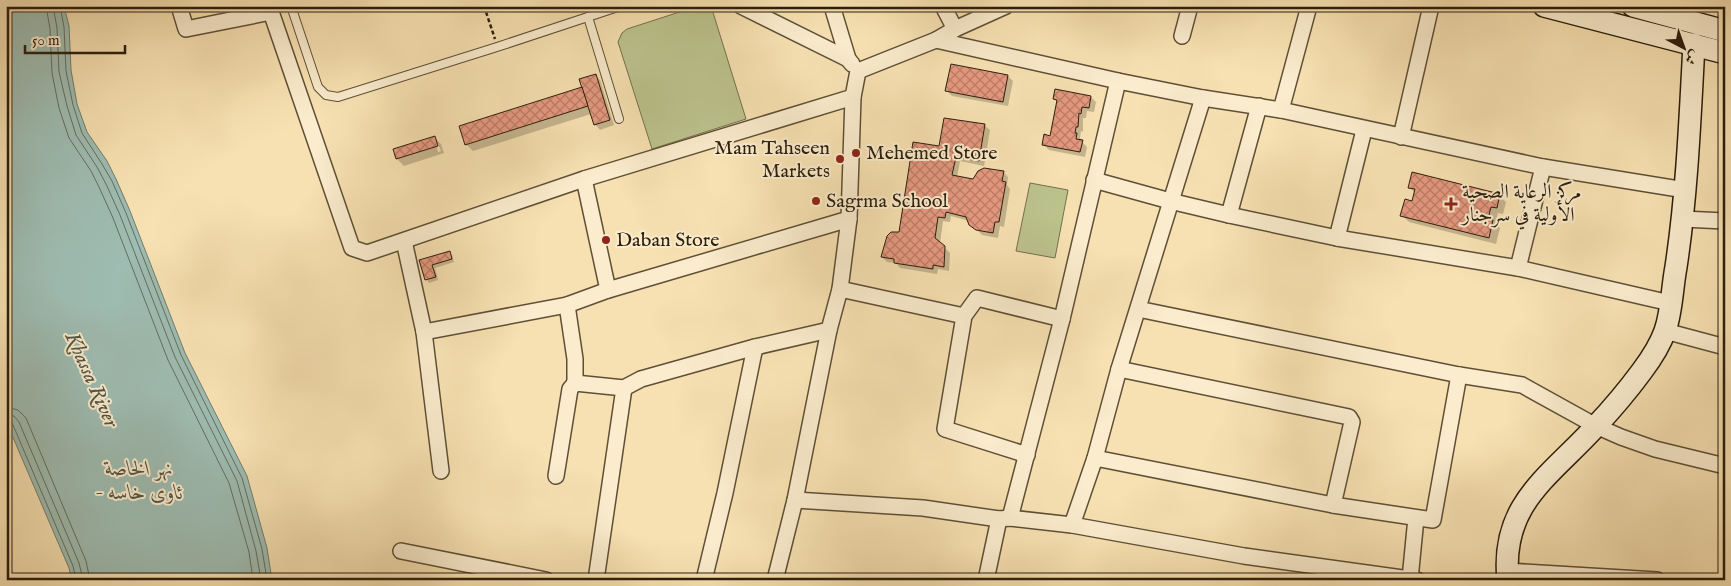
<svg xmlns="http://www.w3.org/2000/svg" width="1731" height="586" font-family="'IM FELL English',Amiri,serif">
<style>
.garden{fill:#bcc38d;stroke:#74704c}
.water{fill:#9ebcb1;stroke:#707d6f}
.shadow{fill:#0003;fill-rule:evenodd}
.lines{fill:none;stroke-linecap:round;stroke-linejoin:round}
.shore{stroke:#646d5e;stroke-width:1}
.building{fill:url(#building-cross-hatch);stroke:#2b1e0c}
.lane-casing{stroke:#5e4f36;stroke-width:10}
.street-casing{stroke:#5e4f36;stroke-width:18}
.secondary-casing{stroke:#2b1e0c;stroke-width:24}
.path{stroke:#2b1e0c;stroke-width:2.5;stroke-dasharray:4 2.5;stroke-linecap:butt}
.lane{stroke:#faeccd;stroke-width:8}
.street{stroke:#faeccd;stroke-width:15}
.secondary{stroke:#faeccd;stroke-width:21}
.poi-dot{fill:#8f2418;stroke:#faeccd;stroke-width:2}
.labels{text-anchor:middle;dominant-baseline:central;stroke-width:4;stroke-linejoin:round;paint-order:stroke}
.poi-label{font-size:20px;fill:#2b1e0c;stroke:#faeccd;text-anchor:start}
.water-label{font-size:21px;font-style:italic;fill:#535546;stroke:#faeccd}
</style>
<defs>
<pattern id="building-cross-hatch" width="8" height="8" patternUnits="userSpaceOnUse" patternTransform="scale(1.25)"><rect width="8" height="8" fill="#e69980"/><path d="M0 0l8 8M0 8l8-8" fill="none" stroke="#bb7c67"/></pattern>
</defs>
<rect width="100%" height="100%" fill="#f7e1b2"/>
<filter id="stains"><feTurbulence type="fractalNoise" baseFrequency=".004" numOctaves="4"/><feColorMatrix values="0 0 0 0 .2 0 0 0 0 .09 0 0 0 0 .02 0 0 0 .5 -.17"/></filter>
<radialGradient id="worn" r=".72"><stop offset=".6" stop-color="#630" stop-opacity="0"/><stop offset="1" stop-color="#630" stop-opacity=".3"/></radialGradient>
<g class="garden">
<path d="M698 6H711L746 119 652 149 618 42 622 33 627 29Z"/>
<path d="M1030 183 1068 190 1055 258 1016 251Z"/>
</g>
<path class="water" d="M6 6H64L69 26 71 70 77 104 87 132 107 161 116 179 130 211 185 353 247 476 267 548 272 580H72L69 568 6 421Z"/>
<g class="shadow">
<path d="M595 75 600 80 614 125 600 130 595 124 591 114 473 151 466 144 581 88Z"/>
<path d="M1008 76 1013 81 1008 106 952 96 947 91Z"/>
<path d="M1091 97 1096 102 1094 112 1087 111 1086 118H1083V132L1081 131 1080 138 1081 141 1087 147 1085 157 1049 150 1044 145 1051 137 1058 102 1054 99Z"/>
<path d="M984 125 990 130 984 166 960 161 957 177 973 180 1003 172 1008 177 1007 185 1010 189 1004 227 1000 226 998 238 982 235 969 221 951 216 950 222 943 221 940 243 950 253 949 271 938 269 937 274 900 268 896 263 887 262 882 257 900 233 940 147Z"/>
<path d="M434 137 441 144 444 153 404 166 397 159 394 150ZM436 144H438L441 151 438 152Z"/>
<path d="M1409 187 1499 196 1506 202 1503 214 1498 213 1495 224 1500 228 1496 244 1409 222 1402 215 1413 202 1415 193Z"/>
<path d="M449 252 452 255 454 262 435 268 438 280 429 283 426 279 420 261Z"/>
</g>
<g class="lines">
<g class="shore">
<path d="M46 6 50 29 52 73 59 108 69 138 91 171 99 187 113 218 168 360 229 483 249 552 253 580"/>
<path d="M53 6 57 28 59 72 67 106 76 135 97 167 106 184 120 215 175 357 237 481 256 551 261 580"/>
<path d="M60 6 64 27 66 71 73 105 82 133 102 164 112 181 126 213 181 355 242 478 262 549 267 580"/>
<path d="M6 407 18 410 26 418 86 561 90 580"/>
<path d="M6 415 14 416 19 422 79 563 83 580"/>
<path d="M6 421 11 422 13 425 73 566 76 580"/>
</g>
</g>
<g class="building">
<path d="M951 64 1008 75 1003 102 945 91Z"/>
<path d="M596 74 610 120 594 125 579 79Z"/>
<path d="M582 87 588 106 465 145 459 126Z"/>
<path d="M1055 89 1091 96 1089 108 1082 107 1081 114 1079 113 1078 127H1076L1075 133H1077L1076 139 1083 140 1080 152 1042 145 1044 134 1050 136 1057 100 1053 99Z"/>
<path d="M944 118 985 124 979 161 956 157 952 175 973 179 978 171 984 168 1004 171 1002 181 1006 182 999 222H995L993 233 976 230 969 225 966 217 946 212 945 218 938 217 935 238 945 246 944 267 933 265V269L894 263V259L881 257 887 236 891 232H899L913 142 939 146Z"/>
<path d="M435 136 438 146 396 159 393 149Z"/>
<path d="M1412 172 1500 194 1497 208 1491 207 1488 219 1493 220 1489 238 1400 216 1405 199 1412 201 1415 189 1408 188Z"/>
<path d="M450 251 452 259 432 265 436 277 425 280 419 260Z"/>
</g>
<g class="lines">
<defs>
<g id="lane">
<path d="M291 6 318 87 326 95 338 97 497 47 621 6"/>
<path d="M588 17 619 119"/>
</g>
<g id="street">
<path d="M179 6 186 29 271 12"/>
<path d="M269 6 352 248 367 253 584 179 853 97"/>
<path d="M741 6 848 59"/>
<path d="M832 6 848 59 852 64"/>
<path d="M943 6 955 29"/>
<path d="M1182 36 1190 6"/>
<path d="M936 40 1118 81 1203 98 1281 110 1543 167 1685 190"/>
<path d="M858 71 936 40 955 29 1006 6"/>
<path d="M1281 110 1309 6"/>
<path d="M1401 137 1431 6"/>
<path d="M584 179 608 290"/>
<path d="M1094 180 1170 201 1229 215 1337 238 1518 268 1670 303"/>
<path d="M1229 215 1259 106"/>
<path d="M1683 219 1725 221"/>
<path d="M1337 238 1364 130"/>
<path d="M404 241 424 332 441 471"/>
<path d="M1518 268 1543 167"/>
<path d="M840 289 964 316"/>
<path d="M567 305 575 359V383"/>
<path d="M1138 309 1459 375 1522 385 1596 426 1621 437 1655 449 1725 466"/>
<path d="M1665 331 1725 347"/>
<path d="M424 332 567 305 608 290 849 219"/>
<path d="M1119 369 1349 417 1352 422 1333 505"/>
<path d="M1027 455 945 429 964 316 977 298 1062 319"/>
<path d="M1095 458 1333 505 1433 520 1459 375"/>
<path d="M556 476 570 389 575 383 624 388"/>
<path d="M795 500 923 508 999 519 1010 518 1072 525 1244 556 1417 580"/>
<path d="M1010 518 1062 319 1118 81"/>
<path d="M1072 525 1095 458 1119 369 1203 98"/>
<path d="M401 551 546 580"/>
<path d="M1507 571 1657 580"/>
<path d="M1410 579 1416 518"/>
<path d="M596 580 624 388 641 379 755 347 829 330"/>
<path d="M704 580 725 493 755 347"/>
<path d="M775 580 795 500 829 330 840 289 849 219 853 97 858 71"/>
<path d="M986 580 999 519"/>
</g>
<g id="secondary">
<path d="M1544 6 1725 53"/>
<path d="M1633 6 1725 31"/>
<path d="M1508 580C1500 503 1551 476 1596 426 1612 409 1628 390 1642 371 1651 359 1660 345 1665 331 1672 311 1672 288 1676 267 1687 194 1690 119 1694 44"/>
</g>
</defs>
<use href="#lane" class="lane-casing"/>
<use href="#street" class="street-casing"/>
<use href="#secondary" class="secondary-casing"/>
<path class="path" d="M484 6 495 39"/>
<use href="#lane" class="lane"/>
<use href="#street" class="street"/>
<use href="#secondary" class="secondary"/>
</g>
<g class="poi-dot">
<circle cx="856" cy="153" r="5"/>
<circle cx="840" cy="159" r="5"/>
<circle cx="816" cy="201" r="5"/>
<path d="M1448.5 196.5h5v5h5v5h-5v5h-5v-5h-5v-5h5z"/>
<circle cx="606" cy="240" r="5"/>
</g>
<g class="labels">
<g class="poi-label">
<text x="830" y="148" text-anchor="end">Mam Tahseen<tspan x="830" dy="23">Markets</tspan></text>
<text x="866" y="153">Mehemed Store</text>
<text x="1462" y="192">مركز الرعاية الصحية<tspan x="1462" dy="23">الأولية في سرجنار</tspan></text>
<text x="826" y="201">Sagrma School</text>
<text x="616" y="240">Daban Store</text>
</g>
<g class="water-label">
<text transform="translate(91 380) rotate(66)">Khassa River</text>
<text x="139" y="469">نهر الخاصة<tspan x="139" dy="24">- ئاوی خاسە</tspan></text>
</g>
</g>
<rect width="1731" height="586" fill="none" stroke="#f7e1b2" stroke-width="25"/>
<rect x="8" y="8" width="1716" height="571" fill="none" stroke="#2b1e0c" stroke-width="2.5"/>
<rect x="12" y="12" width="1706" height="561" fill="none" stroke="#2b1e0c"/>
<g transform="translate(1684 48) rotate(139)" stroke="#faeccd" stroke-width="4" paint-order="stroke">
<path d="M0-4L9 19L0 12L-9 19Z" fill="#2b1e0c"/>
<text y="-8" font-size="14" font-weight="bold" text-anchor="middle" fill="#2b1e0c">ش</text>
</g>
<path d="M25 45v8h100v-8" fill="none" stroke="#2b1e0c" stroke-width="2.5"/>
<text x="32" y="45" font-size="15" fill="#2b1e0c" stroke="#faeccd" stroke-width="4" paint-order="stroke">50 m</text>
<rect width="100%" height="100%" filter="url(#stains)"/>
<rect width="100%" height="100%" fill="url(#worn)"/>
</svg>
